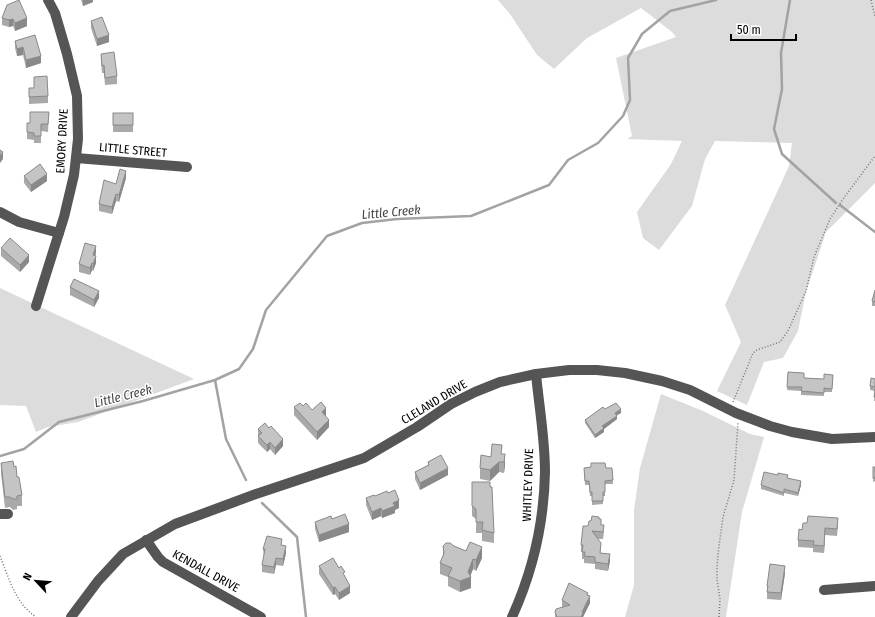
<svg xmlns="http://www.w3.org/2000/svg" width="875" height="617" font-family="'Fira Sans Condensed',sans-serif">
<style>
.green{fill:#dcdcdc}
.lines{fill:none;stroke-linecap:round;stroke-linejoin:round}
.stream{stroke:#a3a3a3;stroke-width:2.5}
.path{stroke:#777;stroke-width:1.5;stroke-dasharray:1 2;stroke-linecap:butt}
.minor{stroke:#555;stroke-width:10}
.wall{fill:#a9a9a9}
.shaded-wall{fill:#898989}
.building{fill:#c4c4c4;stroke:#898989}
.labels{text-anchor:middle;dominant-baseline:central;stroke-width:3;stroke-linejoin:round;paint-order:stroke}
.street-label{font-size:12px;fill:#000;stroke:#fff}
.water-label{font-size:13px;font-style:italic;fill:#444;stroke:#fff}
</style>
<rect width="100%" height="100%" fill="#fff"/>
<g class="green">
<path d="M498 0H875V183L826 232 806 292 798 331 783 358 764 362 747 405 717 391 741 342 725 305 789 166 792 143 715 141 705 159 692 206 659 250 643 238 637 212 671 164 682 141 627 139 632 136 616 58 676 37 672 32 641 8 587 38 554 69 537 55 510 14Z"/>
<path d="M0 288 194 379 78 422 48 427 36 432 26 406 0 405Z"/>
<path d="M661 394 703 411 750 434 764 437 742 512 726 617H625L634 585V510L640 468Z"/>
</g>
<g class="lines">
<g class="stream">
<path d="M790 0 781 53 782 89 774 129 782 154 836 203"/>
<path d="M840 205 875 232"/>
<path d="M215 380 226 439 246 480"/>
<path d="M0 456 24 449 59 422 143 401 215 380 239 369 253 349 266 310 327 236 362 223 397 219 471 216 549 185 568 160 598 143 623 116 630 100 628 58 642 34 670 11 716 0"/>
<path d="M262 503 297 537 306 617"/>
</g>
<g class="path">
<path d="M871 0 875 17"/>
<path d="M733 402 753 353 757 350 780 342 788 331 806 291 814 257 830 219 843 199 875 156"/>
<path d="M0 556C9 578 15 603 36 617"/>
<path d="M719 617 720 599 717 579V566L719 546 723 517 734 480 738 423"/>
</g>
<g class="minor">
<path d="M76 158 187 167"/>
<path d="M0 212 19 222 59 233"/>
<path d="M36 306 64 217 74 175 78 139 77 96 67 54 55 13 48 0"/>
<path d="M0 514H8"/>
<path d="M146 540 158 557 163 562 261 617"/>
<path d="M824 590 875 586"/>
<path d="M71 617 98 581 123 554 175 524 256 494 364 458 417 427 451 404 475 392 500 382 536 374 569 370H597L625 373 662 381 690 390 736 413 770 426 792 432 832 439 875 437"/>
<path d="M512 617C533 571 544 522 545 472 545 439 539 406 536 374"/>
</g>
</g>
<g class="wall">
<path d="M81 0H93V2L83 6Z"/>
<path d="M7 5 27 26 15 31 13 26 9 27 2 25V18Z"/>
<path d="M91 21 109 42 97 46 91 28Z"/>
<path d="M15 41 41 63 26 68 23 55 17 56 15 48Z"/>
<path d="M101 54 117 76V84L105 85 104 73H102L101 61Z"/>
<path d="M34 77 48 96V103L29 104V88H34Z"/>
<path d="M49 112 48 132 41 131V143H34V140L27 139V123H30Z"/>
<rect x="113" y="113" width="20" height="19"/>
<path d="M24 176 47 181 31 192 24 183Z"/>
<path d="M126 178 119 202 116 201 112 214 99 211V204L116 184Z"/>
<path d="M1 248 29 262 20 272 1 256Z"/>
<path d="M96 253 95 256 96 263 93 271 92 270 90 275 79 272V264Z"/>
<path d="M70 287 99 298 94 307 70 295Z"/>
<path d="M875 290V306H872V301Z"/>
<path d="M788 372 804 378 824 379 833 375 832 392H824V396L801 395V391L787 390Z"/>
<path d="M875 379V401H874L875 391 870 390V386Z"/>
<path d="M303 406 326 416H325L329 427 317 440 294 415V407Z"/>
<path d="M605 409 621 413 617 415V419L604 429V432L595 438 585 423V420Z"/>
<path d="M258 429 283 446 275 455 270 449 267 452 258 443Z"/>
<path d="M502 454 505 465 504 473 499 472 490 481 480 479V468L491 457Z"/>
<path d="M428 462 448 475 420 490 415 479V472L428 465Z"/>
<path d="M1 463 14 467 17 477 22 495V506H17V509L13 510 10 507 5 508 1 474Z"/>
<path d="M873 467H875V481L873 482Z"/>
<path d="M584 468H612L613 484H605V496H603V504L592 505V496H590L589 485H585Z"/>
<path d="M788 478 801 485 798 496 784 493V496L761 489V485Z"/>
<path d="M472 482 490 487 494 533V543L482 541V533H476V519L472 516Z"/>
<path d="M388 493 399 508 395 510V513L382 518 381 516 372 520 366 505V498Z"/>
<path d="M332 519 349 532 319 542 315 529V522Z"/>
<path d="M599 519 604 532 603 539H597L601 550 600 553 610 561 608 571 595 569V564L584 563V559H582V552H581V545L588 526 591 521Z"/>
<path d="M838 525 837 536 825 535 824 553 813 552V548L798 547V540L802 530Z"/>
<path d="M282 546 286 553 283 566 276 565 274 574 262 572V565L264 556 263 549Z"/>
<path d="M443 546H454L482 558 476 571 473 569 470 576 471 588 460 592 448 586V577L440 574V563L443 557Z"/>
<path d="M319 566 345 577 350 593 339 600 335 594 333 595 319 574Z"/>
<path d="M785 573 781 600 767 599V586Z"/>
<path d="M588 595 590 603 583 617H555V612L562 607V600Z"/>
</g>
<g class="shaded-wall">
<path d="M83 0H93V2L83 6Z"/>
<path d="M27 18V26L15 31V23Z"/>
<path d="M13 19V26L9 27V20Z"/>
<path d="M109 35V42L97 46V39Z"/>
<path d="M23 47V55L17 56V49Z"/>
<path d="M41 56V63L26 68V60Z"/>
<path d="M3 152V159L0 163V156Z"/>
<path d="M126 171V178L119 202V195Z"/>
<path d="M47 174V181L31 192V185Z"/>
<path d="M116 194V201L112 214V207Z"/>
<path d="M96 246V253L93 262V255Z"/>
<path d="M29 255V262L20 272V265Z"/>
<path d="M96 256V263L93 271V264Z"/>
<path d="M92 263V270L90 275V268Z"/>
<path d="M99 291V298L94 307V300Z"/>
<path d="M326 408V416L322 419V412Z"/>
<path d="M621 409V413L615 416V413Z"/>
<path d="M617 416V419L604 429V432L595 438V435L602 426Z"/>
<path d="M329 420V427L317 440V432Z"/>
<path d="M283 439V446L275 455V448Z"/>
<path d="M270 442V449L267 452V445Z"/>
<path d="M505 454V465L504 473V462Z"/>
<path d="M499 462V472L490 481V470Z"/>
<path d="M448 468V475L420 490V483Z"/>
<path d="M801 481V485L798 496V493Z"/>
<path d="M399 500V508L395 510V513L382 518V511L393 503Z"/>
<path d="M381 508V516L372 520V512Z"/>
<path d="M349 524V532L319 542V535Z"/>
<path d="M825 528V535L824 553V546Z"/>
<path d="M286 546V553L283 566V559Z"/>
<path d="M482 547V558L476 571V560Z"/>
<path d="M610 554V561L608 571V564Z"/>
<path d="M276 558V565L274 574V567Z"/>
<path d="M473 559V569L470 577H471V588L460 592V581L468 572Z"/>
<path d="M785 566V573L781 600V593Z"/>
<path d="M350 586V593L339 600V593Z"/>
<path d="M335 587V594L333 595V588Z"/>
<path d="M588 593V600L590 596V603L583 617H581Z"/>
</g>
<g class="building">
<path d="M19 0 27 18 15 23 13 19 9 20 2 18 7 5Z"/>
<path d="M102 17 109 35 97 39 91 21Z"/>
<path d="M35 35 41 56 26 60 23 47 17 49 15 41Z"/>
<path d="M114 52 117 76 105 78 104 65 102 66 101 54Z"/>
<path d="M47 76 48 96 29 97V88H34V77Z"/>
<path d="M30 112H49L48 124H41V136H34V133L27 132V123H30Z"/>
<rect x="113" y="113" width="20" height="12"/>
<path d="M0 150 3 152 0 156Z"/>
<path d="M40 164 47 174 31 185 24 176Z"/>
<path d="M120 169 126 171 119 195 116 194 112 207 99 204 104 180 116 184Z"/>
<path d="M10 238 29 255 20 265 1 248Z"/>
<path d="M85 243 96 246 93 255 96 256 93 264 92 263 90 268 79 264Z"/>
<path d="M74 279 99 291 94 300 70 287Z"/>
<path d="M875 290V302L872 301Z"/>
<path d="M788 372 804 373V378L824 379V374L833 375 832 389 824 388V393L801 391 802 387H787Z"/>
<path d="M871 378 875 379V387L870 386Z"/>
<path d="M875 389V397H874Z"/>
<path d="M321 402 326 408 322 412 329 420 317 432 294 407 300 403 303 406 306 403 312 410Z"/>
<path d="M616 403 621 409 615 413 617 416 602 426 604 428 595 435 585 420 603 407 605 409Z"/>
<path d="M265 423 269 428 271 426 283 439 275 448 270 442 267 445 258 436 262 433 258 429Z"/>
<path d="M492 444 502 445 501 454H505L504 462H499L490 470 480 468 481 455 491 457Z"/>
<path d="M441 455 448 468 420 483 415 472 429 465 428 462Z"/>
<path d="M13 461 14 467 16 466 17 477H19L22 495 17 496V499H13L10 497H5L1 463Z"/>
<path d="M591 463H605L606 468H612L613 480 605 481V492H603V501H592V492H590L589 481H585L584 468 591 467Z"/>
<rect x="873" y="467" width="2" height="11"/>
<path d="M764 472 778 475V473L788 475 787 478 801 481 798 493 784 489V493L761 485Z"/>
<path d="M472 482H490V487H492L494 533 482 530 483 522H476V509L472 506Z"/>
<path d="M395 490 399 500 393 503 395 506 382 511 381 508 372 512 366 498 374 495 375 496 387 491 388 493Z"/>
<path d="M345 514 349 524 319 535 315 522 331 516 332 519Z"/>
<path d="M592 516 599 517V519H601V525H604L603 532 592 531 601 543 600 553 610 554 608 564 595 562V557L584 556 585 552H582L583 545H581L583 526H588L589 521H591Z"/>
<path d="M808 516 838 518 837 529 825 528 824 546 813 545 814 541 798 540 799 529 802 530 803 523H807Z"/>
<path d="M267 536 282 539 281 545 286 546 283 559 276 558 274 567 262 565 265 549H263Z"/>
<path d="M470 542 482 547 476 560 473 559 468 572 471 577 460 581 448 576 452 568 440 563 444 553 443 546 446 543H450L454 546 466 551Z"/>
<path d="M333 558 339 568 341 566 345 572 343 573 350 586 339 593 335 587 333 588 319 566Z"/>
<path d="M770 564 785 566 781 593 767 592 768 586H767Z"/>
<path d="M569 583 588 593 587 595 590 596 582 612 583 613 581 617H557L555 612 556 609 570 605 562 600Z"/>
</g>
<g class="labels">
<g class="street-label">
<text transform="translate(62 141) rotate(-87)">EMORY DRIVE</text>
<text transform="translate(133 150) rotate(5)">LITTLE STREET</text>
<text transform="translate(434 402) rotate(-31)">CLELAND DRIVE</text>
<text transform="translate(528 485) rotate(-88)">WHITLEY DRIVE</text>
<text transform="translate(206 571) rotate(29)">KENDALL DRIVE</text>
</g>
<g class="water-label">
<text transform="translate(391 212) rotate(-5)">Little Creek</text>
<text transform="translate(123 396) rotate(-14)">Little Creek</text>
</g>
</g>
<g transform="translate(36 581) rotate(296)" stroke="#ffffff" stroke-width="3" paint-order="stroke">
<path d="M0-3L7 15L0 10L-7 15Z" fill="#000000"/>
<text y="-6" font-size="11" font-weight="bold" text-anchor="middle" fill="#000000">N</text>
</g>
<path d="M731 34v6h65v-6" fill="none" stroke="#000000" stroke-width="2"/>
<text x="737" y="34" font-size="12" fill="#000000" stroke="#ffffff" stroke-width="3" paint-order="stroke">50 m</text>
</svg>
